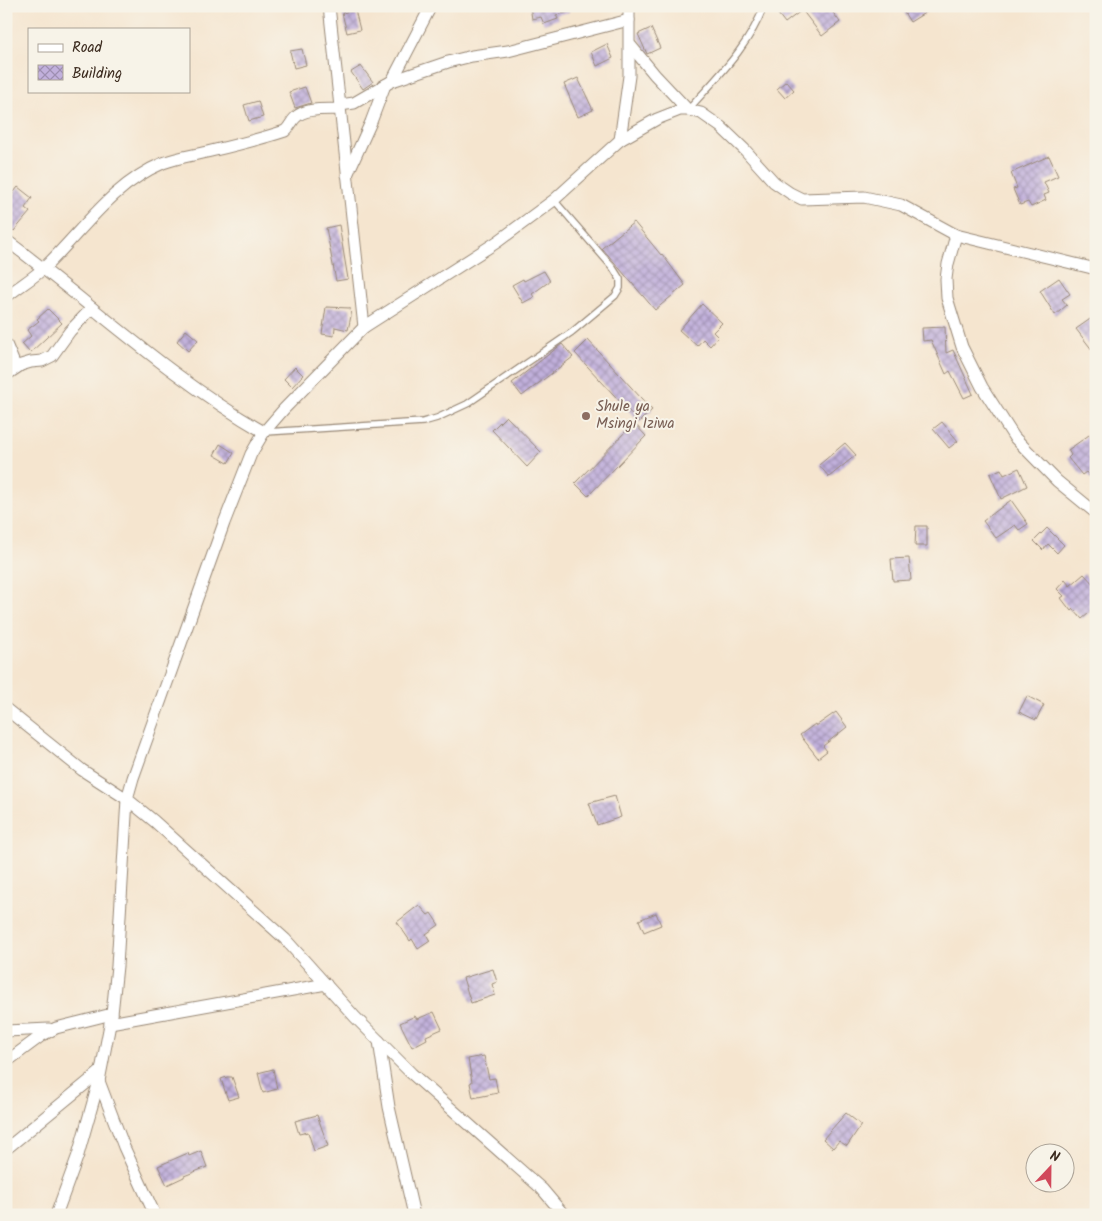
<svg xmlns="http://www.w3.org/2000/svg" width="1102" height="1221" font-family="Kalam,sans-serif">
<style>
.building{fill:url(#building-cross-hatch)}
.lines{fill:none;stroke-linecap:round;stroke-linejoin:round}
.service-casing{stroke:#988876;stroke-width:8}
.minor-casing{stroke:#988876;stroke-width:13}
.service{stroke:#fff;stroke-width:5.5}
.minor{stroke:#fff;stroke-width:11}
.education-dot{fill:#8d6e63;stroke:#f7f3e8;stroke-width:2}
.labels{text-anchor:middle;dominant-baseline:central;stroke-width:4;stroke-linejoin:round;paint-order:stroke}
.education-label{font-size:15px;fill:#785e54;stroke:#f7f3e8;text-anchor:start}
</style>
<defs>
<pattern id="building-cross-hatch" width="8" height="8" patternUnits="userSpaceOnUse" patternTransform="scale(1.25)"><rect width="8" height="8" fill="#c1b0dc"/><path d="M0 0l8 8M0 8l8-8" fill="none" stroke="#9e8fb2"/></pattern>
</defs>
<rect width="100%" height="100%" fill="#f7f3e8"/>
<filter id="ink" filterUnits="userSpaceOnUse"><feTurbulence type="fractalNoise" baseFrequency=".02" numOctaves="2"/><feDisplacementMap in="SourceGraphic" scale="10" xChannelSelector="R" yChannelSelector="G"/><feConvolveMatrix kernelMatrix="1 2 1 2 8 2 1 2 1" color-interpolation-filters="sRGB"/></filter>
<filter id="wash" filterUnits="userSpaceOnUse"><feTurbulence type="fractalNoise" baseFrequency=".0096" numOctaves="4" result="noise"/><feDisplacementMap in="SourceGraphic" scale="20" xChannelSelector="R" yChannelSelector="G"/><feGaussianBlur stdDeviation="1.12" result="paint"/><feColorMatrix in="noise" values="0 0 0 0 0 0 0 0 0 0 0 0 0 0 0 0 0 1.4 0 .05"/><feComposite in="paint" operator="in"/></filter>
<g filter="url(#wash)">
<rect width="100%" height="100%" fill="#f5e5cf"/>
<g id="blocks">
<g class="building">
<path d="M530 6H569V12L556 15 558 19 544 24 541 17 532 19Z"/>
<path d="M772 6H828L840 22 822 36 802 10 785 23Z"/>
<path d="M900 6H936L910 22Z"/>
<path d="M355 10 360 30 347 33 342 13Z"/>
<path d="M651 28 660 48 647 54 638 34Z"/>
<path d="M607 44 613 58 597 66 591 52Z"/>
<path d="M302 49 306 65 294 68 290 51Z"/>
<path d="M361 66 373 82 363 89 351 72Z"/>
<path d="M578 78 593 110 578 117 564 84Z"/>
<path d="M786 81 794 90 785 98 777 89Z"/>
<path d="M305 87 311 103 295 108 289 92Z"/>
<path d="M258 101 263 117 249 121 244 105Z"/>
<path d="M1049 156 1058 176 1044 182 1049 193 1044 195 1046 200 1031 207 1028 202 1020 205 1013 189 1017 188 1011 173Z"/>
<path d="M18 187 32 198 25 208 30 212 14 231 6 224V202Z"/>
<path d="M634 222 661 255 662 254 685 285 655 310 602 248Z"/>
<path d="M339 225 348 279 336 281 326 228Z"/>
<path d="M544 271 550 281 532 294 534 297 523 303 512 285 523 279 524 281Z"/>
<path d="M1059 278 1070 294 1062 299 1067 305 1055 315 1040 291Z"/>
<path d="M702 304 722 323 713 332 718 337 710 346 703 339 697 346 679 330Z"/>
<path d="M326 307 350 308 351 316 348 330 335 327 334 336 322 334Z"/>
<path d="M48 309 62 323 30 353 22 344 31 336 27 330 39 321 37 319Z"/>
<path d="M1096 315V355L1076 329Z"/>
<path d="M945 327 946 353 953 350 973 394 964 398 950 371 946 374 931 340 923 341 922 328Z"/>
<path d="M186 330 198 340 188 351 177 341Z"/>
<path d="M588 340 652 410 639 422 575 353Z"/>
<path d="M562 344 573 357 522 396 512 383Z"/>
<path d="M295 367 303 375 292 387 284 379Z"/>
<path d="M506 416 541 452 527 467 492 430Z"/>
<path d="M942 422 958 441 949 448 933 429Z"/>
<path d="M634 423 646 436 588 496 575 483Z"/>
<path d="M1096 430V484L1086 472 1082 475 1068 458 1071 455 1068 450Z"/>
<path d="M845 443 856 455 829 477 819 465Z"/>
<path d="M220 444 234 453 228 463 214 455Z"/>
<path d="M1019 468 1027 486 1001 499 990 474 1001 469 1004 475Z"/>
<path d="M1011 500 1028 524 1019 530 1015 525 996 538 983 521Z"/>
<path d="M916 526H927V546H915Z"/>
<path d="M1047 528 1064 545 1057 553 1048 544 1043 550 1034 541Z"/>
<path d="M909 558 911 580 893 581 891 559Z"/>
<path d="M1084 574 1096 587V607L1082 619 1073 609 1071 611 1061 598 1064 596 1057 589 1065 580 1070 586Z"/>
<path d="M1027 696 1044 705 1036 720 1019 712Z"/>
<path d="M836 712 847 727 823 746 827 751 818 758 800 735 815 724 816 726Z"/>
<path d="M615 796 621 817 597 825 589 803Z"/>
<path d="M419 905 428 915 431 913 439 925 426 934 430 941 418 949 412 939 410 941 397 922Z"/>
<path d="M656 913 661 925 644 932 639 920Z"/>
<path d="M493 969 497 982 492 984 495 995 471 1003 463 978Z"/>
<path d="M434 1012 442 1029 426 1036 427 1039 412 1047 400 1023 415 1016 417 1019Z"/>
<path d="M484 1056 489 1079 495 1078 498 1093 473 1098 470 1083 472 1082 468 1059Z"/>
<path d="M273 1069 277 1089 263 1093 258 1073Z"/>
<path d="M227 1077H232L239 1097 228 1100 221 1079Z"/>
<path d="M846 1113 861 1125 847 1146 839 1141 833 1148 823 1139Z"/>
<path d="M317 1115 328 1146 314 1151 308 1132 299 1134 295 1121Z"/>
<path d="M201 1151 207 1167 184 1176V1177L167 1185 158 1166 188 1153 189 1156Z"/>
</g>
</g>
</g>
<g filter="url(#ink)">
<use href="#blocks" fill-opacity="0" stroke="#988876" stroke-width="1"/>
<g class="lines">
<defs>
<g id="service">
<path d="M688 110C717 77 749 47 764 6"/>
<path d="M266 432 423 422 437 418 467 404 572 332 615 296 620 288V279L613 268 554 200"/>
</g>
<g id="minor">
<path d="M329 6 364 327"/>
<path d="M631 46 655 75 688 110"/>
<path d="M392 81 431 6"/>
<path d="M340 105 354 103 392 81 448 62 472 56 508 51 629 20"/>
<path d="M620 140 629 76V6"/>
<path d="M347 175 371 122 385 85"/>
<path d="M956 235 948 264 946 279 947 298 962 347 982 387 1014 437 1057 481 1096 513"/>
<path d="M6 240C92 304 171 379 264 432"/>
<path d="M6 297C19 286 34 278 46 266 83 230 113 184 163 163 178 157 195 155 211 151 236 145 261 139 285 131 290 127 291 122 295 118 305 107 327 110 340 109"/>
<path d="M6 344 16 368"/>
<path d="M6 375 21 365 31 362 42 361 52 356 70 331 92 308"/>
<path d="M6 709 82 770 127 799 154 821 285 939 355 1017 411 1073 542 1189 564 1215"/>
<path d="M110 1023 326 984"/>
<path d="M6 1031 49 1029"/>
<path d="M379 1041 389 1107 414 1215"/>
<path d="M6 1062 41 1036 56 1028 112 1014"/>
<path d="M99 1081 124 1147 155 1215"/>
<path d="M6 1149 100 1072"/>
<path d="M56 1215 78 1155 99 1081 112 1014 117 966 127 799 133 778 224 523 251 454 264 432 284 409 364 327 497 242 554 200 620 140 657 119 680 110H688L701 113 721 127 745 150 774 182 790 193 802 199 864 197 901 205 956 235 1096 269"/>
</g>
</defs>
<use href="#service" class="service-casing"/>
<use href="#minor" class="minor-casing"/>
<use href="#service" class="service"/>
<use href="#minor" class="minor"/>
</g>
</g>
<circle class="education-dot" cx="586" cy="416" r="5"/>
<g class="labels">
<g class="education-label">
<text x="596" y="407">Shule ya<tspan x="596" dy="17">Msingi Iziwa</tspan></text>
</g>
</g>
<rect width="1102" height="1221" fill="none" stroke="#f7f3e8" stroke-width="25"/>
<rect x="28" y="28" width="162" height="65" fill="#f7f3e8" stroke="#aca397"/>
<rect x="38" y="44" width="25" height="8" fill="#ffffff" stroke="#aca397"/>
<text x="72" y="52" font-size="15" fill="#3b2a1e">Road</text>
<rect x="38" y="65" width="25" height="15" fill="url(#building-cross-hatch)" stroke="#aca397"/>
<text x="72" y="78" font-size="15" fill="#3b2a1e">Building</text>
<g transform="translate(1050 1168) rotate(22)"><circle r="24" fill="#f7f3e8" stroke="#aca397"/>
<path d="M0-4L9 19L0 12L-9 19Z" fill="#d1495b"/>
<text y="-8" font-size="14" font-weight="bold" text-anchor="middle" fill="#3b2a1e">N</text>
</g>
</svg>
